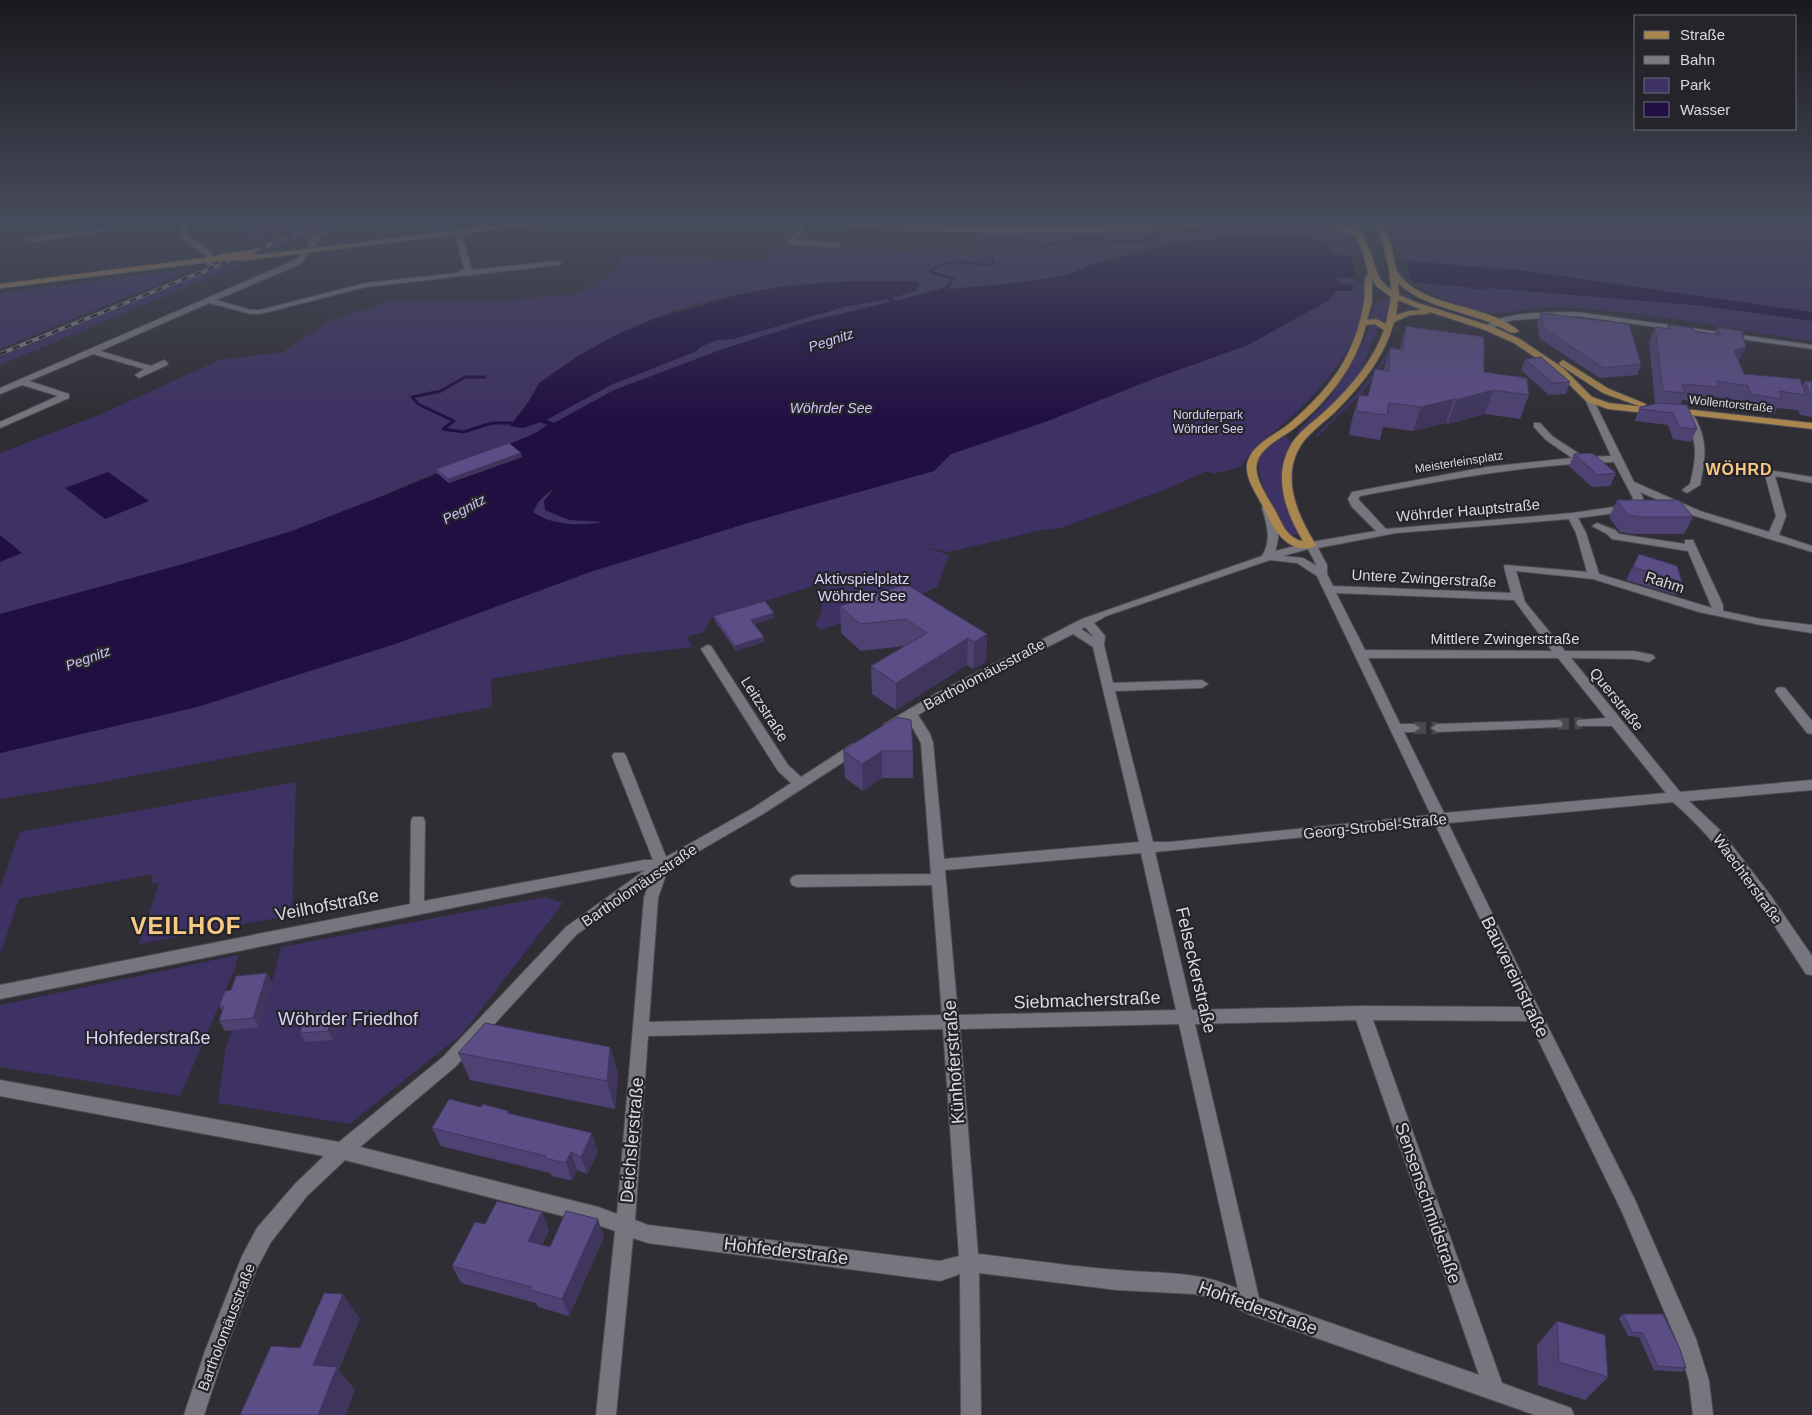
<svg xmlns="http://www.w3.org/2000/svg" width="1812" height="1415" font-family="Arial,sans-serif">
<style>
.green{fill:#3e3163}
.water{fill:#210f42;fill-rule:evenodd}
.pier{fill:#2f2e35}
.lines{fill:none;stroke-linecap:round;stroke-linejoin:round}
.stream-far1{stroke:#210f42;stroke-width:2.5}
.stream{stroke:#210f42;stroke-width:3}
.river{fill:#210f42;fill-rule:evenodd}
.minor-tunnel{stroke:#48484e;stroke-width:12;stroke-dasharray:12 5.5;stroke-linecap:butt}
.minor-casing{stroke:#4d4c52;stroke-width:2}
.major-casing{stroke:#4d4c52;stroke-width:2}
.minor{fill:#77767e;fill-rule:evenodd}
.major{fill:#a8864d;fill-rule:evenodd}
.tram{stroke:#7c7b81;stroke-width:1}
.rail-casing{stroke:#7c7b81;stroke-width:4}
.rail{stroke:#25242b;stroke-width:2.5;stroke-dasharray:7;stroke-linecap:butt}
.major-bridge-casing{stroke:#4d4c52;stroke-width:9;stroke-linecap:butt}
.major-bridge{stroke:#a8864d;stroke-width:8}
.wall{fill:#4e4272}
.shaded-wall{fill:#40365d}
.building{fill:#5b4d85;stroke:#40365d}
.labels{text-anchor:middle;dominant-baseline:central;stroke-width:4.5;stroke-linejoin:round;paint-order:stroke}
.far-street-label{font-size:12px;fill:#d9d8dd;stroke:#25242b}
.far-park-label{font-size:12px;fill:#dad3f6;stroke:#25242b}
.far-water-label{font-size:14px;font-style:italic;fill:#cdc3f6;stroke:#25242b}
.street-label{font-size:15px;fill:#d9d8dd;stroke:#25242b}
.park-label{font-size:15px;fill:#dad3f6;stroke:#25242b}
.far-district-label{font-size:16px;font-weight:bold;letter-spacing:1px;fill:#f7ca86;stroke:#25242b}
.near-street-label{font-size:18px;fill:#d9d8dd;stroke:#25242b}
.near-park-label{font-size:18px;fill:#dad3f6;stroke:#25242b}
.near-district-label{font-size:24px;font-weight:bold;letter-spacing:1px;fill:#f7ca86;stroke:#25242b}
</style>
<rect width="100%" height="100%" fill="#2f2e35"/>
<g class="green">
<path d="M266 221H304L254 240 244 237Z"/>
<path d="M335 221H344L276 247 265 248Z"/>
<path d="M1423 221H1574L1776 230 1784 221H1812V341C1727 328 1641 311 1556 307 1534 306 1513 314 1491 313 1479 313 1430 295 1420 287 1405 277 1412 266 1404 254 1397 246 1393 235 1388 225Z"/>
<path d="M1311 223 1327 224 1350 233 1358 249 1348 256C1327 255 1334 246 1320 240 1310 235 1293 235 1283 235 1223 233 1152 245 1095 263 1085 267 1074 273 1063 275 1026 283 988 285 950 289L947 287 896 301 892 298 917 290 915 281C904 280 892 282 881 281 771 280 651 303 561 368L613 384 697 351 700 347 717 340 733 339 844 307 886 299 891 302 807 322 614 390 554 423 546 420 531 398 510 426 523 428 541 422 548 426C515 445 478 456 443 470 392 491 341 515 288 532 194 564 97 590 0 614V453L101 414 219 360 283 352 333 319 391 301 508 300 581 293 615 271 620 263 617 256 766 259 774 247 979 255 986 233H1069Z"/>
<path d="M247 262 0 365V357L215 268Z"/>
<path d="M197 268 0 349V293Z"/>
<path d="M1342 276 1353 277 1358 285 1363 286C1369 337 1324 387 1289 419 1271 435 1253 445 1241 467L1213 474 1207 471 1169 488 1061 528 1042 530 949 552 928 548 949 555 937 587 909 600 820 630 815 625 822 611V583L710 619 704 632 687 637 693 647 622 655 491 679 492 707 97 783 0 799V753L197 707 395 644 590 572 751 522 934 471 951 454 1045 422 1153 379 1248 345 1329 300C1335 294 1338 287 1337 278Z"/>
<path d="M1384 299H1390L1385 322 1371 318 1374 305Z"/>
<path d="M1372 322 1379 325 1359 375 1341 396 1301 434 1296 433 1329 399 1359 351Z"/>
<path d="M1391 346 1395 347 1364 391 1316 438V435C1344 407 1372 382 1391 346Z"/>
<path d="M1286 434 1287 438 1294 443C1273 475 1284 502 1299 534L1288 536C1279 522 1252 473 1260 458 1265 448 1277 441 1286 434Z"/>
<path d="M554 489 569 520 605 521C585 527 550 525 533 513L538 502Z"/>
<path d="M296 782 292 915 139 944 159 883 151 884 153 874 19 899 0 955V888L20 832Z"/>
<path d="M545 897 563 903 463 1033 350 1124 218 1103 225 1051 232 1030 225 1031 272 982 281 947Z"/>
<path d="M238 955 235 968 180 1096 0 1067V1005Z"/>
</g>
<g class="water">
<path d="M1264 235H1284L1321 240 1333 250V253L1339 255 1519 270 1812 312V321L1704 306 1489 288 1475 290 1468 287 1339 277 1337 278C1338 287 1335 294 1329 300L1248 345 1153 379 1045 422 951 454 934 471 751 522 590 572 395 644 197 707 0 753V614L183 564 289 532 385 495 536 433 547 425 541 422 523 428 510 426 526 406 539 383 578 356 620 333 656 318 742 294 787 286 854 281H917L919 284 917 290 892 298 896 301 947 287 950 289 1025 282 1066 275 1095 263 1179 242ZM886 299 890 302 807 322 720 350 614 390 554 423 546 420 613 384 697 351 700 347 717 340 733 339 844 307ZM551 490H553L544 501 545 510 569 520 604 522C582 526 552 526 533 512L538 502Z"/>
<path d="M108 472 149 501 105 519 65 488Z"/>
<path d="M0 535 22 553 0 562Z"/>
</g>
<path class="pier" d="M1351 255 1405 259 1410 276 1414 283 1356 279Z"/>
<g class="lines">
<g class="stream-far1">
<path d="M1607 221 1776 232 1791 229 1800 221"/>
<path d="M1408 224 1441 221"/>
<path d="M990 251 989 245 996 243H1027L1042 246 1078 239 1096 238 1114 242 1142 241 1156 236"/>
<path d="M947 287 953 279 930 272C946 256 968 264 988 265L994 263 992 257"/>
</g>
<path class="stream" d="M485 377H465L441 391 412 397 418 404 454 421 443 429 463 432 492 423H511"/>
<path class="river" d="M1336 283 1352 285 1354 288 1352 291H1330L1328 288 1330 285Z"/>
<g class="minor-tunnel">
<path d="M1557 724 1582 723"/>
<path d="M1414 728H1437"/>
</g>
<defs>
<g id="minor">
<path d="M156 221H172L33 242 25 239 28 237 33 238Z"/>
<path d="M181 221H187V235L212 253 213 265H207L206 256 181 237Z"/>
<path d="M347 221H355L319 238 314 247 308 246 314 236Z"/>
<path d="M802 221H808L797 241 838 243 842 245 838 247 790 244 788 243Z"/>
<path d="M1202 221H1209L1213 225 1208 226Z"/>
<path d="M457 226 460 228 472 270 558 261 562 263 558 265 366 287 260 314H251L209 303 100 351 151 366 164 360 168 363 167 365 139 378 135 375 144 369 93 354 29 381 69 394V398L0 428V422L58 396 22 385 0 394V388L290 262 298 258 301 250 308 252 304 261 296 266 216 300 251 310H260L366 283 456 273 464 269 454 228Z"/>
<path d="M1577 312 1812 345V349L1577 316 1513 320 1500 324 1491 330 1484 328C1502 310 1552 313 1577 312Z"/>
<path d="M1589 396 1593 399 1634 482 1700 511 1769 532 1776 516 1765 475 1768 470 1812 477V483L1775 476 1786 516 1779 535 1812 546V552L1692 515 1640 492 1643 498 1642 504 1631 511 1578 518 1586 533 1599 574 1712 608 1688 551 1612 539 1607 534 1592 526 1597 523 1615 530 1619 534 1685 544V540H1693L1723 605V611L1761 619 1812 625V633L1761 625 1699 612 1593 579 1516 571 1525 602 1565 651H1634L1653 655 1655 658 1649 662 1634 659 1571 658 1680 792 1812 780V790L1689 801 1721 831 1771 896 1812 956V975L1806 974C1766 913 1729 851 1673 802L1448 823 1530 991 1635 1200 1696 1339 1709 1381 1713 1415H1693L1689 1381 1676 1339 1622 1212 1529 1021 1373 1020 1502 1383 1571 1408 1574 1415H1535L1251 1315 1217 1299 1194 1294 1117 1290 979 1273 981 1415H961L960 1274 940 1281 648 1243 633 1238 616 1415H596L615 1231 598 1225 345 1160 307 1196 271 1242 257 1268 225 1351 204 1415H184L205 1351 242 1256 257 1228 295 1184 324 1156 0 1096V1080L339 1142 443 1057 566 927 645 870 546 889 0 999V985L410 904 411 821 413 817H423L425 821 424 901 644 860H653L612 756 614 753H624L626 756 666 857 753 808 791 783 778 771 701 649 707 645 711 646 788 765 801 777 852 744H862L863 747 862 750 763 814 668 869 658 898 649 1022 942 1015 932 885 797 887 792 885 790 881 792 877 797 875 931 874 921 743 909 721 889 731 884 730 883 727 884 724 935 694 1082 619 1262 556C1272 540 1267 525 1262 508L1263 506H1271C1278 519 1281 537 1275 551L1311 542 1376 531 1352 507 1348 499 1352 492 1486 467 1572 458 1546 440 1534 427V423H1540L1552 436 1584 457 1611 456 1585 399ZM1614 462 1633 498 1632 503 1628 505 1572 513 1386 529 1358 499 1360 496C1444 480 1528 464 1614 462ZM1569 519 1576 533 1587 572 1505 565 1504 567 1511 593 1333 586 1327 574V565L1318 548 1396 533ZM1308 549 1317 566 1303 558 1283 556ZM1270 560 1297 563 1317 576 1431 815 1170 842H1153L1115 691 1202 688 1208 684 1202 680 1113 683 1104 645 1105 636 1094 623 1106 616ZM1336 593 1514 600 1552 651 1365 650ZM1085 627 1093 636V637L1081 629ZM1073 634 1093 647 1139 842 944 859 933 743 930 734 918 715 943 700ZM1368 658H1558L1606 718 1578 720 1576 723 1578 726H1612L1666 793 1444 813 1404 732H1414L1420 728 1414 724H1400ZM1435 824 1522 1007 1362 1006 1192 1010 1155 852ZM1141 853 1176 1010 958 1015 945 870ZM649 883 644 898 617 1214 598 1207 360 1147 455 1067 576 935ZM1356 1020 1479 1375 1259 1298 1195 1024ZM1179 1024 1238 1289C1198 1270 1160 1274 1118 1270 1071 1267 1024 1259 978 1254L960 1029ZM943 1029 959 1256 940 1261 648 1225 635 1220 648 1036Z"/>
<path d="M1690 414C1695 416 1697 421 1699 426 1708 447 1704 464 1700 485L1687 493 1682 490 1690 484C1697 456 1698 443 1685 417Z"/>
<path d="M1781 687 1785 688 1812 721V734L1807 733 1777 694 1775 691 1777 688Z"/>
<path d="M1557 720 1561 721 1563 724 1561 727 1437 732 1431 728 1437 724Z"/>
</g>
<g id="major">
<path d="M534 221H551L548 223 240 261 236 259 240 257Z"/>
<path d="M819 221 998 229 1294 221 1331 223 1353 229 1350 221H1356C1361 231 1367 242 1371 253 1377 271 1376 278 1391 290 1390 265 1384 244 1374 221H1380C1384 229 1388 237 1391 245 1394 254 1394 268 1399 274 1422 308 1489 304 1519 331 1513 336 1505 329 1498 326 1467 311 1424 308 1398 283L1399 295 1418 303 1491 326 1520 339 1563 368 1592 397 1609 403 1655 408 1660 411 1655 414 1608 409 1586 401 1557 372 1514 343 1485 330 1430 312 1426 314 1410 315 1394 322C1385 357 1360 387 1334 413 1323 423 1309 433 1301 445 1280 478 1298 516 1316 545 1310 551 1295 548 1288 543 1274 533 1269 518 1261 503 1255 492 1245 477 1247 464 1251 444 1276 435 1290 423 1310 406 1330 385 1343 363 1353 345 1361 323 1364 302 1366 291 1362 282 1368 273L1363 253 1356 236 1331 227 1280 224 1115 231 998 233 881 229 822 223ZM1372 279 1376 286 1391 297 1386 324 1376 319 1367 320 1372 302ZM1398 300 1422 310 1409 311 1396 315ZM1375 324 1384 330C1372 363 1348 390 1323 413 1313 422 1299 432 1292 443 1272 475 1285 511 1303 541 1288 539 1282 524 1276 512 1269 499 1253 478 1257 463 1261 446 1284 437 1296 427 1328 401 1356 366 1366 325Z"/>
<path d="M220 256H223V260L0 288V284Z"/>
<path d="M1563 360 1609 389 1646 404 1645 406H1639L1603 393 1560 365 1559 363Z"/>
<path d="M1675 408 1812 423V429L1672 413V409Z"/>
</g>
</defs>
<use href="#minor" class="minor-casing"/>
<use href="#major" class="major-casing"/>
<use href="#minor" class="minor"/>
<use href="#major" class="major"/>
<g class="tram">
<path d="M855 221C982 231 1108 227 1235 221"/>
<path d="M0 288 537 221"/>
</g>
<defs>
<path id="rail" d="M0 354 327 221"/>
</defs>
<use href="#rail" class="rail-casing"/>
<use href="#rail" class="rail"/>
<defs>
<path id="major-bridge" d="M220 258 251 254"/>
</defs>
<use href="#major-bridge" class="major-bridge-casing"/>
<use href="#major-bridge" class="major-bridge"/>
</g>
<g class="wall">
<path d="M1541 313 1641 364 1637 375 1600 378 1540 339 1537 323Z"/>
<path d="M1668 325 1694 331 1714 334 1718 327 1739 362 1744 374 1802 386 1805 381 1812 382V417L1800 415 1798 410 1777 408 1774 414 1743 410 1740 401 1714 397 1712 402 1682 400 1680 405 1697 429 1691 442 1673 439 1668 425 1635 421V419L1640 407 1655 404 1649 342 1655 327 1667 329Z"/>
<path d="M1406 326 1484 372 1529 395 1520 419 1485 414 1448 424 1446 423 1413 431 1383 427 1380 440 1349 435 1352 419 1359 395 1368 396 1384 370 1390 348 1400 349Z"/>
<path d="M1525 359 1570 382 1566 394 1549 395 1521 370Z"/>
<path d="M1574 454 1616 473 1610 486 1592 487 1569 466Z"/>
<path d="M522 457 449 483 437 473 436 469Z"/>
<path d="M1617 500 1693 517 1684 534H1632L1620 532 1609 517Z"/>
<path d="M1639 554 1682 582 1676 595 1626 580Z"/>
<path d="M840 606 987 634 986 662 973 669 967 665 896 710 872 694 871 666 905 646 861 651 841 633Z"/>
<path d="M714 616 774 618 754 624 764 637V642L736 651 715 621Z"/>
<path d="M843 750 913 751V778H882L863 791 845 778Z"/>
<path d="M272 982 259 1027 225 1031 219 1021 223 1012 219 1006 231 990Z"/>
<path d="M339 1020 333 1040 305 1042 300 1033Z"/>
<path d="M610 1047 618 1074 615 1109 470 1080 458 1053Z"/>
<path d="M481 1107 508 1111 509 1113 598 1151 587 1174 577 1170 572 1180H568L552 1176 550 1173 441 1146 432 1128Z"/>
<path d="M542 1212 549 1230 542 1245 550 1247 604 1237 569 1316 538 1307 536 1303 461 1283 452 1266 485 1224Z"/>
<path d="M1623 1314 1686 1368 1682 1372 1654 1370 1639 1337 1628 1336 1619 1318Z"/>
<path d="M1557 1321 1608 1377 1585 1400 1538 1385 1537 1345Z"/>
</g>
<g class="shaded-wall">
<path d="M1746 347 1739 362 1734 350Z"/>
<path d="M1493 390 1485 414 1448 424 1456 400Z"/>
<path d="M1454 399 1446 423 1413 431 1421 407Z"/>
<path d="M521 453 522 457 449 483 448 479Z"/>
<path d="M774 613V618L752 625 751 620Z"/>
<path d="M987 634 986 662 973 669 974 642Z"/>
<path d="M764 637V642L736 651 735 646Z"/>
<path d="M968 638 967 665 896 710V683Z"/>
<path d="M882 751V778L863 791 862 764Z"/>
<path d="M267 973 272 982 259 1027 253 1018Z"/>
<path d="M334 1010 339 1020 333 1040 328 1031Z"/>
<path d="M610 1047 618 1074 615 1109 607 1081Z"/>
<path d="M592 1133 598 1151 587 1174 581 1157Z"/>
<path d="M571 1152 577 1170 572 1180 566 1162Z"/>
<path d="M542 1212 549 1230 535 1258 528 1241Z"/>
<path d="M598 1219 604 1237 569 1316 562 1299Z"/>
<path d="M343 1294 360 1319 339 1370 355 1390 346 1415H318L313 1365Z"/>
</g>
<g class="building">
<path d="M1541 313 1629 324 1641 364 1604 368 1544 329Z"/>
<path d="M1668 325 1693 328 1694 331 1720 335 1718 327 1742 331 1746 347 1734 350 1744 374 1800 379 1806 395 1779 391 1782 399 1751 394 1748 386 1717 381 1719 387 1682 384 1685 393 1663 391 1655 327 1669 329Z"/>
<path d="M1406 326 1484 337V372L1527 378 1529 395 1493 390 1456 400 1454 399 1421 407 1389 403 1387 415 1356 411 1359 395 1368 396 1375 369 1389 371 1390 348 1403 350Z"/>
<path d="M1541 357 1570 382 1553 383 1525 359Z"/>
<path d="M1805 381 1812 382V395H1810Z"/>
<path d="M1660 403 1687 405 1697 429 1679 427 1673 413 1640 409V407Z"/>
<path d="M509 443 521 453 448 479 436 469Z"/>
<path d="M1592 453 1616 473 1598 475 1574 454Z"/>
<path d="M1617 500H1679L1693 517H1640L1628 515Z"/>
<path d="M1639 554 1677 566 1682 582 1633 567Z"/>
<path d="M906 584 987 634 974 642 968 638 896 683 871 666 927 633 906 619 860 624 840 606Z"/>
<path d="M765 601 774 613 751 620 764 637 735 646 714 616Z"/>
<path d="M897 717 911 720 913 751H882L862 764 843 750Z"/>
<path d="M267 973 253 1018 219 1021 224 1006H219L225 991 231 990 236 976Z"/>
<path d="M334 1010 328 1031 300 1033 306 1013Z"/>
<path d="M485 1023 610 1047 607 1081 458 1053Z"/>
<path d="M449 1099 481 1107 483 1104 508 1111 507 1113 592 1133 581 1157 571 1152 566 1162H561L545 1158 546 1156 432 1128Z"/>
<path d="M497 1201 542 1212 528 1241 550 1247 566 1211 598 1219 562 1299 530 1290 532 1287 452 1266 475 1222 485 1224Z"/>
<path d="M324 1293 343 1294 313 1365 337 1367 318 1415H240L271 1346 300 1348Z"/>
<path d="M1623 1314H1663L1680 1349 1686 1368 1658 1366 1643 1333 1632 1332Z"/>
<path d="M1557 1321 1605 1335 1608 1377 1559 1362Z"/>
</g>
<linearGradient id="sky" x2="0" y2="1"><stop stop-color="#1a191d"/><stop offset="0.53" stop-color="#474c5c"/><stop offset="1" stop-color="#474c5c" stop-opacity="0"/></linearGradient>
<rect width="1812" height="419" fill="url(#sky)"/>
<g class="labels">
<g class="far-street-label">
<text transform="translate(1731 404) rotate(6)">Wollentorstraße</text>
<text transform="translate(1459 462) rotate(-9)">Meisterleinsplatz</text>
</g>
<g class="far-park-label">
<text x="1208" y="415">Norduferpark<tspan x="1208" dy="14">Wöhrder See</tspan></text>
</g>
<g class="far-water-label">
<text transform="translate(831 340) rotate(-18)">Pegnitz</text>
<text x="831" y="408">Wöhrder See</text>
<text transform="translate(464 509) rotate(-28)">Pegnitz</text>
<text transform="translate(88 658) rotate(-20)">Pegnitz</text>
</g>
<g class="street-label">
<text transform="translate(1468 510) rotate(-5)">Wöhrder Hauptstraße</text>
<text transform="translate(1424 578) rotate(3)">Untere Zwingerstraße</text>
<text transform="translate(1665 582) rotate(18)">Rahm</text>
<text x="1505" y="638">Mittlere Zwingerstraße</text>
<text transform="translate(984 674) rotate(-28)">Bartholomäusstraße</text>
<text transform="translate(1617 699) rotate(51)">Querstraße</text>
<text transform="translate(765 709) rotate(57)">Leitzstraße</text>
<text transform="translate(1375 826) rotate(-6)">Georg-Strobel-Straße</text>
<text transform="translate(1748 879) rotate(54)">Waechterstraße</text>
<text transform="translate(639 885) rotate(-34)">Bartholomäusstraße</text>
<text transform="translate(226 1327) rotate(-69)">Bartholomäusstraße</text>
</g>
<g class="park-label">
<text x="862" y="578">Aktivspielplatz<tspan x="862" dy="17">Wöhrder See</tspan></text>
</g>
<g class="far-district-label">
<text x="1739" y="469">WÖHRD</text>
</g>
<g class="near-street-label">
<text transform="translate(327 905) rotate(-11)">Veilhofstraße</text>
<text transform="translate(1196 970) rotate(77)">Felseckerstraße</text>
<text transform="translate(1515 977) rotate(64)">Bauvereinstraße</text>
<text transform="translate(1087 1000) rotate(-2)">Siebmacherstraße</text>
<text transform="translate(954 1062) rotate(-94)">Künhoferstraße</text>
<text transform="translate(632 1140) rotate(-85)">Deichslerstraße</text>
<text transform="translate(1428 1203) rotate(71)">Sensenschmidstraße</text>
<text transform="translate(786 1251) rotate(7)">Hohfederstraße</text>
<text transform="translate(1258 1308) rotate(20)">Hohfederstraße</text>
</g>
<g class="near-park-label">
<text x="348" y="1019">Wöhrder Friedhof</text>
<text x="148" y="1038">Hohfederstraße</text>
</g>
<g class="near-district-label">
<text x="186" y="925">VEILHOF</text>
</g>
</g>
<rect x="1634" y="15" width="162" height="115" fill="#25242b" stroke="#6d6c72"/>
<rect x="1644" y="31" width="25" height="8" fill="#a8864d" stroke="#6d6c72"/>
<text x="1680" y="40" font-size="15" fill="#d9d8dd">Straße</text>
<rect x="1644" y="56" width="25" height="8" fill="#7c7b81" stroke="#6d6c72"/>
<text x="1680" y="65" font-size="15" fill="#d9d8dd">Bahn</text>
<rect x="1644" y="78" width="25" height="15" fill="#3e3163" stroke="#6d6c72"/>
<text x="1680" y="90" font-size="15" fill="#d9d8dd">Park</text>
<rect x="1644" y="102" width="25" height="15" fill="#210f42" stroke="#6d6c72"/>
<text x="1680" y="115" font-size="15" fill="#d9d8dd">Wasser</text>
</svg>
